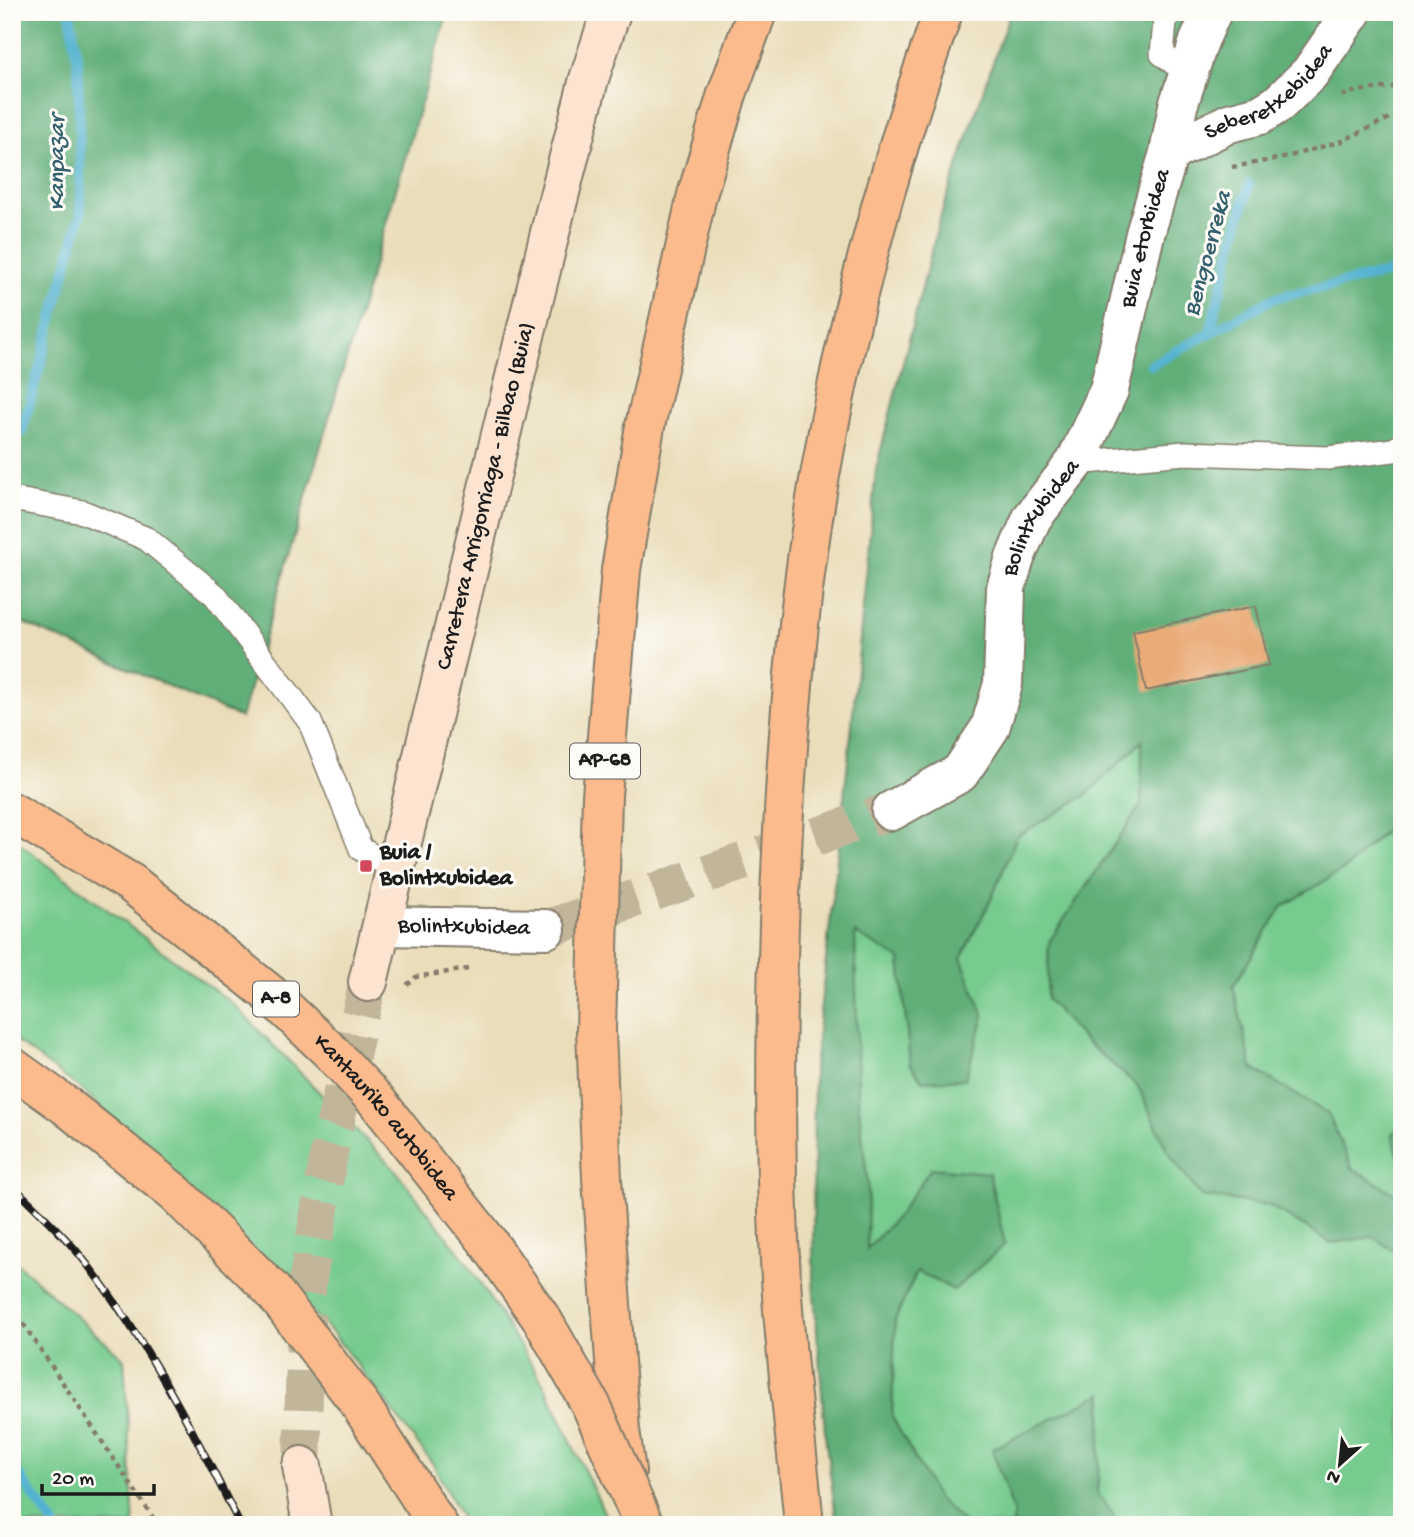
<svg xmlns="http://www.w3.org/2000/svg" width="1414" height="1537" font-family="'Gochi Hand',sans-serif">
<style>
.green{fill:#76cb8e;stroke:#497455;stroke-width:2}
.forest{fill:#60af79;stroke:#3e664a;stroke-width:2}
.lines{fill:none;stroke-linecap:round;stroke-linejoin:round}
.stream{stroke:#52b2d0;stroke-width:10}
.building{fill:#eaab77}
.street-tunnel{stroke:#c1b69a;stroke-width:38;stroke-dasharray:38 19;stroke-linecap:butt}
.secondary-tunnel{stroke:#c1b69a;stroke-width:38;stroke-dasharray:38 19;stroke-linecap:butt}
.lane-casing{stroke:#837c6a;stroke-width:26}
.street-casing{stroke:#837c6a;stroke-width:42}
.secondary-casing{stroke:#837c6a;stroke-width:42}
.highway-casing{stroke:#837c6a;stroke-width:42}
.path{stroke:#837c6a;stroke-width:4.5;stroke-dasharray:5 5;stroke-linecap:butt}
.lane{stroke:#fff;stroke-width:23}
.street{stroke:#fff;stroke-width:38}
.secondary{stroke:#fde4d1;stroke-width:38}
.highway{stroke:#fbbb8d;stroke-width:38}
.rail-casing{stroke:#1c1c1c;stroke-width:8}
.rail{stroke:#fdfcf7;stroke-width:5;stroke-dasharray:16;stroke-linecap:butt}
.highway-bridge-casing{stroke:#837c6a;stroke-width:42;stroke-linecap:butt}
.highway-bridge{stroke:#fbbb8d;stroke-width:38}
.poi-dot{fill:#d1495b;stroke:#fdfcf7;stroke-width:2.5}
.labels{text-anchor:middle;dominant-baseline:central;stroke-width:6;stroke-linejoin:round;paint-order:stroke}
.shield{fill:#fdfcf7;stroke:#605f5e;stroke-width:2}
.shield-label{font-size:21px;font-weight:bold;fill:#1c1c1c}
.street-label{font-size:23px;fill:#1c1c1c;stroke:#fdfcf7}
.poi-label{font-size:23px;font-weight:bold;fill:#1c1c1c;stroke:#fdfcf7;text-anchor:start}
.water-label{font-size:24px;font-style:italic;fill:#34606d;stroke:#fdfcf7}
</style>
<rect width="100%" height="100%" fill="#fdfcf7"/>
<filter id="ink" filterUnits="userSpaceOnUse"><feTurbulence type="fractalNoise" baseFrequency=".0143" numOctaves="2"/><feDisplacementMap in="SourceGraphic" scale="14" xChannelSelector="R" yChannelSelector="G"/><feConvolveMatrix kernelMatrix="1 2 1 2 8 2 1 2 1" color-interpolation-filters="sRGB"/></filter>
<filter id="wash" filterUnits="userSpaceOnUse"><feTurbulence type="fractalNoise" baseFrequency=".00686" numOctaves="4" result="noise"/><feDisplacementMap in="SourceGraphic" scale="28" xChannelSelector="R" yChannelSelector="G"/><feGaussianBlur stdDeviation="1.57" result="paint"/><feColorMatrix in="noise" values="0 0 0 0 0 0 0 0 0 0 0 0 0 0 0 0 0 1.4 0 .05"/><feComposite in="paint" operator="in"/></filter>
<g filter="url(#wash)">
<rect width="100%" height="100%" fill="#eaddb9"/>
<g class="green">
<path d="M1143 740 1141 805 1049 942 1047 999 1084 1040 1138 1086 1168 1152 1201 1196 1268 1205 1331 1243 1373 1236 1402 1256V1525H1120L1097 1492 1103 1394 992 1449 1014 1513 1012 1525H966L937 1498 892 1417 895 1320 917 1271 900 1213 867 1251 868 1188 858 1100 855 932 900 959 910 1063 922 1081 965 1079 984 1016 961 958 992 897 1017 836 1085 796Z"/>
<path d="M1402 815V1127L1392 1134 1402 1168V1198L1352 1168 1328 1114 1252 1068 1233 986 1282 907 1346 868Z"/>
<path d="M12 838 234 1005 396 1171 468 1264 544 1384 610 1525H465L433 1464 331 1331 191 1191 86 1093 12 1038Z"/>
<path d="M12 1259 124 1359 134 1525H12Z"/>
</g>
<g class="forest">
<path d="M12 12H448L241 718 12 618Z"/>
<path d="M1010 12H1402V815L1346 868 1282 907 1233 986 1252 1068 1328 1114 1352 1168 1402 1198V1256L1373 1237 1332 1243 1268 1205 1201 1196 1168 1152 1138 1086 1084 1040 1047 999 1049 942 1141 805 1142 741 1085 796 1017 836 992 897 961 958 984 1016 965 1079 923 1081 910 1064 900 959 855 933 858 1100 868 1188 867 1249 900 1213 931 1168 989 1173 1005 1244 954 1290 917 1271 895 1320 892 1417 937 1498 966 1525H837L826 1444 813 1281 814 1067 851 734 876 469 939 221Z"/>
<path d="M1402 1127V1168L1392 1134Z"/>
<path d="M1103 1393 1097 1492 1120 1525H1012L1014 1513 992 1449Z"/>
</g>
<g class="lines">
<g class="stream">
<path d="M1209 335 1249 184"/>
<path d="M1151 365 1274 298 1402 270"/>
<path d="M22 432 81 213 78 65 70 12"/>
<path d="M12 1465 54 1525"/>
</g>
</g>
<g id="blocks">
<path class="building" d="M1256 606 1269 665 1146 691 1133 631Z"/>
</g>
</g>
<g filter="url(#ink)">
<use href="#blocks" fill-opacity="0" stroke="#837c6a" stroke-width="2"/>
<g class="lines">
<path class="street-tunnel" d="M546 929 891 811"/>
<path class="secondary-tunnel" d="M302 1466 307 1285 332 1136 368 982"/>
<defs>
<g id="lane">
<path d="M1166 12 1162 54 1188 74"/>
<path d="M1075 463 1185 453 1328 458 1393 450 1402 445"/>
<path d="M12 499 83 512 147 539 215 595 310 722 361 849 396 870"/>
</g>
<g id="street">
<path id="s1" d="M1169 153 1229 123 1260 115 1278 104 1310 73 1352 12"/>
<path id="s2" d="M891 811 960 773 990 728 1003 684 1006 588 1015 558 1032 518 1075 463 1109 390 1145 234 1169 153 1178 106 1199 41 1212 12"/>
<path id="s3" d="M382 926 546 929"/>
</g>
<g id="secondary">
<path id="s4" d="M368 982 557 204 589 79 611 12"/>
<path d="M302 1466 312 1525"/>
</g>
<g id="highway">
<path id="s5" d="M12 812 131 883 270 994 330 1051 376 1100 488 1242"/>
<path d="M12 1067 65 1105 175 1193 272 1290 359 1403 438 1525"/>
<path d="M626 1471 620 1430 602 1179 596 1030 602 796 621 570 645 426 697 195 727 94 757 12"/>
<path d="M804 1525C797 1448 787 1371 782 1295 774 1172 775 1048 779 925 784 777 794 627 819 481 846 322 889 164 943 12"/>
</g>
</defs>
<use href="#lane" class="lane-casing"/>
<use href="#street" class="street-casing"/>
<use href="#secondary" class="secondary-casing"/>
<use href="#highway" class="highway-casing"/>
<g class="path">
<path d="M1342 96 1356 91 1402 86"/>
<path d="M1232 167 1283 158 1342 141 1402 112"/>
<path d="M407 985 416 977 468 969"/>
<path d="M12 1307 158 1525"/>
</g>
<use href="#lane" class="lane"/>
<use href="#street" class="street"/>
<use href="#secondary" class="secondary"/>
<use href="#highway" class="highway"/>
<defs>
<path id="rail" d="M12 1185C35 1208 59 1230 79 1254 142 1332 196 1435 240 1525"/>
</defs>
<use href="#rail" class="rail-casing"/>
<use href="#rail" class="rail"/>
<defs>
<path id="highway-bridge" d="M488 1242 543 1321 591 1405 644 1525"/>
</defs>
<use href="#highway-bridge" class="highway-bridge-casing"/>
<use href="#highway-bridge" class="highway-bridge"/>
</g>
</g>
<rect class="poi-dot" x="359" y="859" width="14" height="14" rx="3.5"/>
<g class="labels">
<g class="shield">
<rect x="570" y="743.5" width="70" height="35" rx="5"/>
<rect x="253" y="981.5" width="46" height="35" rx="5"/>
</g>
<g class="shield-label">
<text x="605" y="761">AP-68</text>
<text x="276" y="999">A-8</text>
</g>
<g class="street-label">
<text stroke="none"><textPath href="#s1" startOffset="119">Seberetxebidea</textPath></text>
<text stroke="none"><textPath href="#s2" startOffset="656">Buia etorbidea</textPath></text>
<text stroke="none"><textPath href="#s4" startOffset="500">Carretera Arrigorriaga - Bilbao (Buia)</textPath></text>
<text stroke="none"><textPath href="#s2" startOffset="354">Bolintxubidea</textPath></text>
<text stroke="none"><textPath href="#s3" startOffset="82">Bolintxubidea</textPath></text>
<text stroke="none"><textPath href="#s5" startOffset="486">Kantauriko autobidea</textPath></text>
</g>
<g class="poi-label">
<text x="380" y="853">Buia /<tspan x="380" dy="26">Bolintxubidea</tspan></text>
</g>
<g class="water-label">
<text transform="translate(58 163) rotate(-90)">Kanpazar</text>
<text transform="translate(1209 254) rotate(-75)">Bengoerreka</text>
</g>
</g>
<rect width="1414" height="1537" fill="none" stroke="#fdfcf7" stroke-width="42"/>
<g transform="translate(1340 1464) rotate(207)" stroke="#fdfcf7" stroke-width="5" paint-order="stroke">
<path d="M0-5L12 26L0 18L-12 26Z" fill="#1c1c1c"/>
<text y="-10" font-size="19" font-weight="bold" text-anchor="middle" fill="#1c1c1c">N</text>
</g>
<path d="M42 1484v10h112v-10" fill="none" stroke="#1c1c1c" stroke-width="3.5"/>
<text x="52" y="1484" font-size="21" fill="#1c1c1c" stroke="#fdfcf7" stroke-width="5" paint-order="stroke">20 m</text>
</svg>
